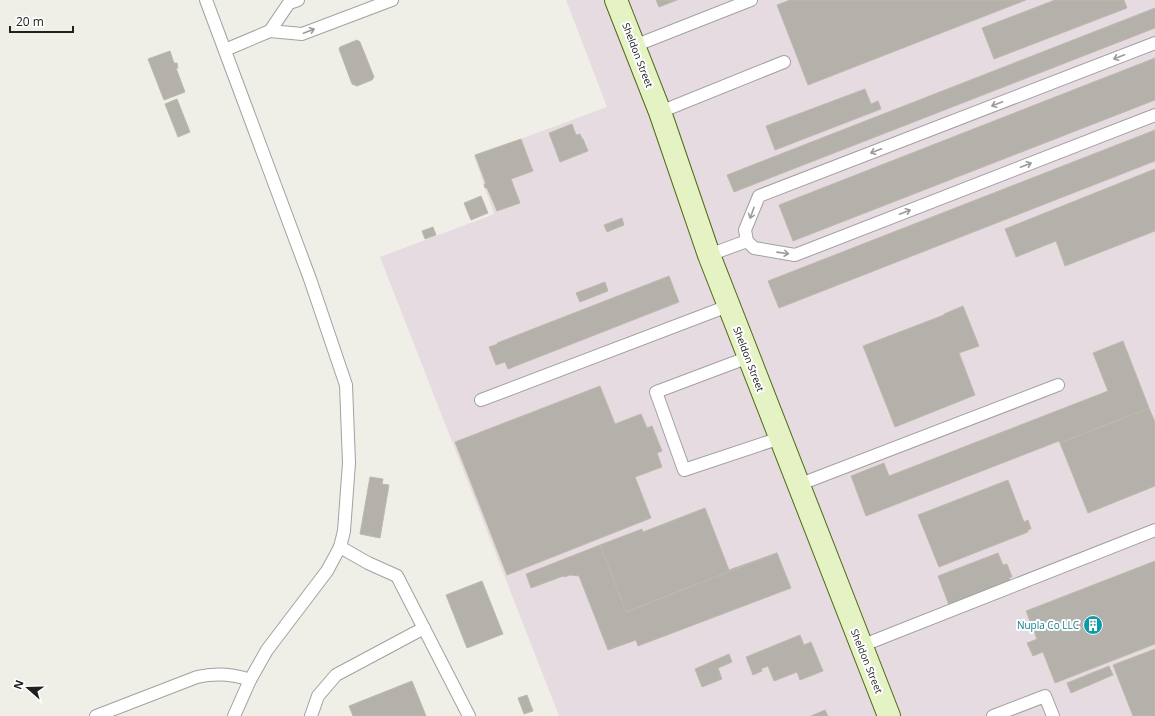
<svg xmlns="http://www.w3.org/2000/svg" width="1155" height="716" font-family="'Open Sans',sans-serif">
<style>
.industrial{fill:#e7dbe2}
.building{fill:#b4b1ab;stroke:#bfb9ac}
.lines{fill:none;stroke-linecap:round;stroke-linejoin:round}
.lane-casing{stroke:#a1a1a1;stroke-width:14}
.secondary-casing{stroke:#4d6b13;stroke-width:24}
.lane{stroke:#fff;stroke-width:12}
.secondary{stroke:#e5f2c3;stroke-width:22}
.oneway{stroke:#9b9b9b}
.labels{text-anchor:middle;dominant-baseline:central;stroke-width:4;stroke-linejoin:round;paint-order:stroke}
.street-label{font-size:10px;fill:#202020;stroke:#fff}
.culture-label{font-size:10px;fill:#0d838f;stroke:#fff;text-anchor:end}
</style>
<rect width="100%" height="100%" fill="#efefe8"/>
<path class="industrial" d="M566 0H1155V716H559L380 257 494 214 474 156 607 107Z"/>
<g class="building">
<path d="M656 0H677L659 7Z"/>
<path d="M790 0H1026L808 85 777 5Z"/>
<path d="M1055 0H1124L1127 8 994 59 982 28Z"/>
<path d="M1155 8V28L734 192 727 175Z"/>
<path d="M357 40 360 42 374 77 372 80 357 86 352 84 339 49 340 47Z"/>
<path d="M170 51 174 63H177L178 68H176L185 92 164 100 148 59Z"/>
<path d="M1155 58V100L793 241 779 205Z"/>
<path d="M865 89 871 104 878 101 881 109 775 150 766 126Z"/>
<path d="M177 99 190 132 178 137 165 104Z"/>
<path d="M572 124 576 135 580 134 582 139H583L588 151 560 162 549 133Z"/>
<path d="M1155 130V161L779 308 768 281Z"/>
<path d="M521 139 533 171 511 179 520 203 497 211 487 188H485L484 184H486L475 155Z"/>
<path d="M1155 169V231L1065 266 1056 241 1016 257 1005 229Z"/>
<path d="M481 196 488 213 471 220 464 203Z"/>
<path d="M622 218 624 225 607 232 604 225Z"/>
<path d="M433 227 436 235 425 239 422 231Z"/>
<path d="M669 276 679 302 508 369 505 362 496 365 489 347 498 344 497 343Z"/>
<path d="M605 282 608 291 580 302 576 293Z"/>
<path d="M963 306 979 346 959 353 975 395 895 427 863 346 944 315V314Z"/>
<path d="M1123 341 1149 408 1060 443 1059 441 866 516 851 476 884 463 889 476 1108 391 1093 353Z"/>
<path d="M600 386 615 424 641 414 647 428 652 426 662 451 657 453 662 467 635 477 651 518 507 575 455 442Z"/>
<path d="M1149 408 1155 422V486L1088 513 1060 443Z"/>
<path d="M370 477 383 479 382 484 389 485 380 538 360 534Z"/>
<path d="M1008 480 1024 522 1028 520 1031 529 1028 530V532L939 567 918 515Z"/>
<path d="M705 508 729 570 777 553 626 612 600 545 642 529 643 532Z"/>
<path d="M600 545 626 612 777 553 791 588 638 646 636 640 608 650 579 576 570 575 564 577 563 576 531 588 526 574Z"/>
<path d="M998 553 1003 565 1007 564 1012 577 1009 578 1010 581 949 605 938 576Z"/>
<path d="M1155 561V644L1055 683 1043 652 1033 656 1027 643 1037 639 1026 611Z"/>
<path d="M482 581 503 634 467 648 446 595Z"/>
<path d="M800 635 804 645 811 642 823 671 800 680 797 672 774 681 768 666 761 669 762 671 753 675 746 657Z"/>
<path d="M1155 649V716H1133L1113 665Z"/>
<path d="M729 654 732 662 718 668 722 679 702 687 695 669Z"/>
<path d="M1109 666 1113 675 1071 693 1067 683Z"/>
<path d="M412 681 426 716H353L349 706Z"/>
<path d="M527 695 533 711 524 714 518 698Z"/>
<path d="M825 710 828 716H811Z"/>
</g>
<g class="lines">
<defs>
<g id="lane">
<path d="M206 0 310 279 346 385 349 463 344 531 340 547 327 571 267 650 250 680 234 716"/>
<path d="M270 31 289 3 298 0"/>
<path d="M1155 43 759 196 745 230 747 241 754 248 795 255 1155 115"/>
<path d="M634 46 751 0"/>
<path d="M225 50 270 31 302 34 392 0"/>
<path d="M660 112 784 62"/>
<path d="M709 255 747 241"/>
<path d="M749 357 656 392 684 470 780 438"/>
<path d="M481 400 728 306"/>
<path d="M798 485 1058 385"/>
<path d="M340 547 368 563 397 576 469 716"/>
<path d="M861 646 1155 530"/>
<path d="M96 716 197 677C215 673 233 674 250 680"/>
<path d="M311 716 318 696 336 675 424 628"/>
<path d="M993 716 1045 696 1053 716"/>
</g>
<path id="secondary" d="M616 0 660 112 709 255 889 716"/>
</defs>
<use href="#lane" class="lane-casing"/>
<use href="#secondary" class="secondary-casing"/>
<use href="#lane" class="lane"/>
<use href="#secondary" class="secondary"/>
</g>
<defs><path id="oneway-shaft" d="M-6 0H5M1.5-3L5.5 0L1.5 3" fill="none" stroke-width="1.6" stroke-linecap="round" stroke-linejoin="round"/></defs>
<g class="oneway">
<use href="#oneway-shaft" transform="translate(309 31) rotate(-21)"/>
<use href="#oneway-shaft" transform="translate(1119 57) rotate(159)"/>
<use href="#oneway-shaft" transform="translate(997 104) rotate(159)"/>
<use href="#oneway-shaft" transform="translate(876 151) rotate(159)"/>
<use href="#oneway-shaft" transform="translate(1026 165) rotate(-21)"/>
<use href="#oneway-shaft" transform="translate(905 212) rotate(-21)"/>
<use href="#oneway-shaft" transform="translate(752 213) rotate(110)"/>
<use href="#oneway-shaft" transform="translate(783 253) rotate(8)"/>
</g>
<defs>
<symbol id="building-disc" viewBox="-11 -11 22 22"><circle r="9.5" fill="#0f9aa8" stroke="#fff"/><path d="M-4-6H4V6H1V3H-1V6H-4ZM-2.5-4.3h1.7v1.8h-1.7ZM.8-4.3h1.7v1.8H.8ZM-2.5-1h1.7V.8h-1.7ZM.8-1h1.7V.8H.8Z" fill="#fff"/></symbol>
</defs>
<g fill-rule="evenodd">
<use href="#building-disc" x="1082" y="614" width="22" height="22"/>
</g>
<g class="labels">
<g class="street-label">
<text transform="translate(638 55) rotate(69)">Sheldon Street</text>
<text transform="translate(749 359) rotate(69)">Sheldon Street</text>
<text transform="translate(867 661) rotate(68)">Sheldon Street</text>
</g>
<g class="culture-label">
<text x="1079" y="625">Nupla Co LLC</text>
</g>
</g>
<g transform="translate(28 688) rotate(290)" stroke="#ffffff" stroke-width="3" paint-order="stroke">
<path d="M0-3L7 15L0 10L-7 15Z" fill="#202020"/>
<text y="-6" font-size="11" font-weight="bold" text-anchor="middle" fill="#202020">N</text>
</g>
<path d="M10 26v6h63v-6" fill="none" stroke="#202020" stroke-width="2"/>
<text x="16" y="26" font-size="12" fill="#202020" stroke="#ffffff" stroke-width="3" paint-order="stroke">20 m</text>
</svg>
